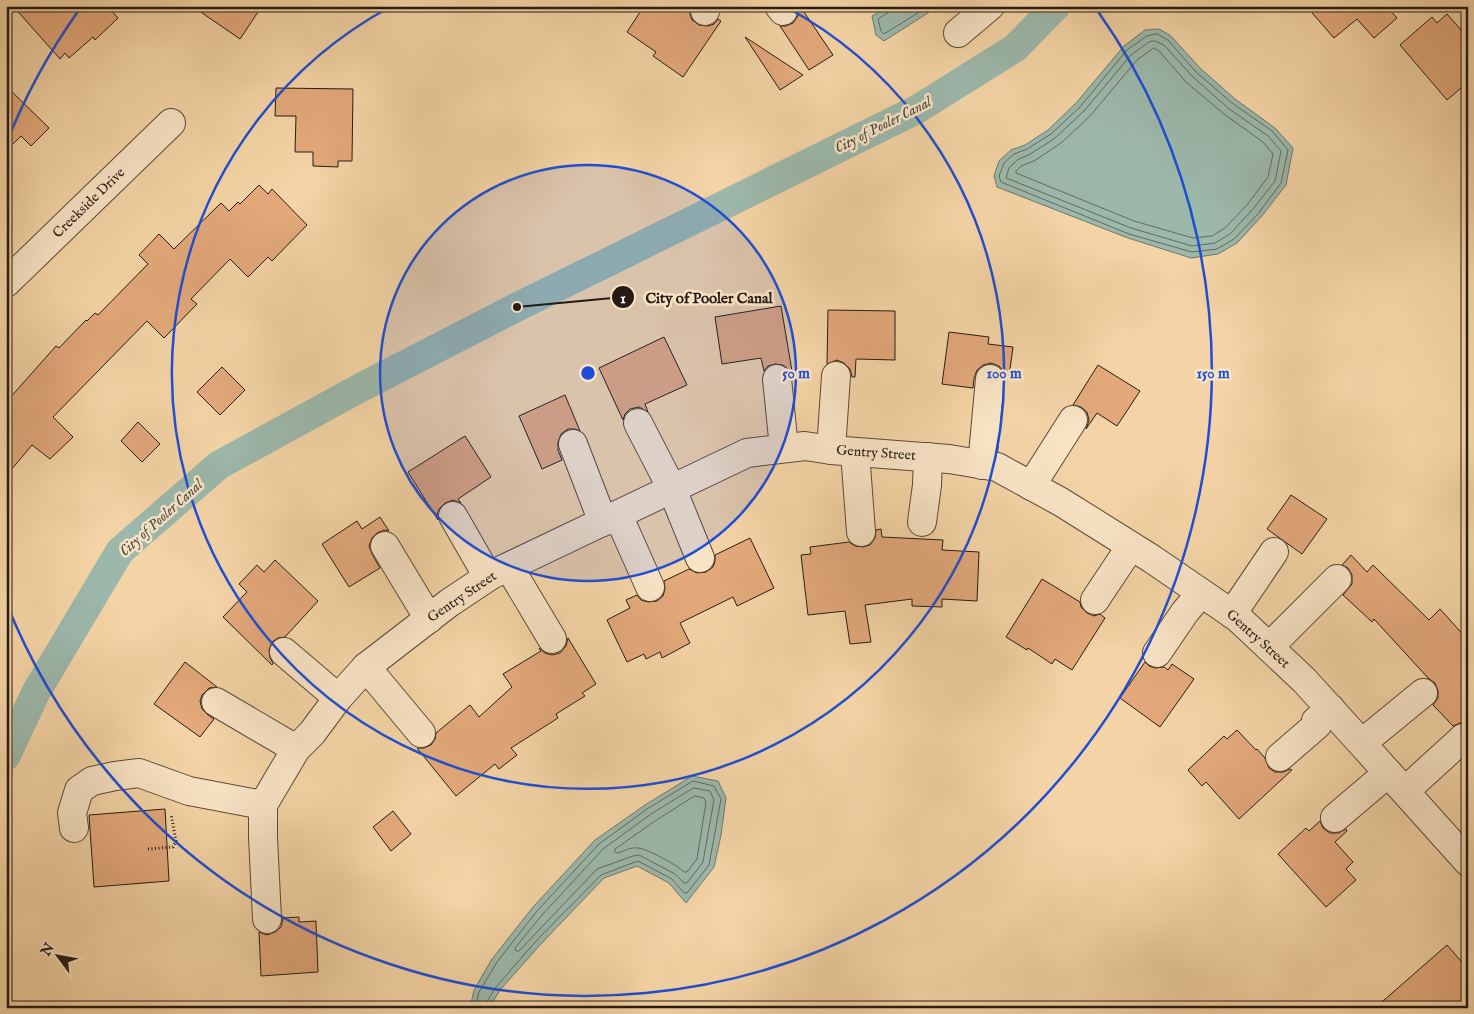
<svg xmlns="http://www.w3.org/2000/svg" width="1474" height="1014" font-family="'IM FELL English',serif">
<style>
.water{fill:#9cb8ab;stroke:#6d796f}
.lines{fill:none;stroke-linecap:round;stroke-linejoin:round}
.shore{stroke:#616a60;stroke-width:1}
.canal{stroke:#9cb8ab;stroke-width:29}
.building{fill:#e3a97b;stroke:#261b14}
.minor-casing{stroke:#5a4938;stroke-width:30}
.path{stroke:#261b14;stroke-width:3;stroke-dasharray:1 2.5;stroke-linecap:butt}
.minor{stroke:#f8e3c5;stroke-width:28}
.ring{fill:none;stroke:#1d4ed8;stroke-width:2.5}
.labels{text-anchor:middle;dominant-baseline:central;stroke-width:5;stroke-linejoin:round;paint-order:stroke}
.street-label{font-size:14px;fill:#261b14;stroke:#f8e3c5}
.water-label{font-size:15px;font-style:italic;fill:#494a41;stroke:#f8e3c5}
.centre{fill:#1d4ed8;stroke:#f8e3c5;stroke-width:2.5}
.ring-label{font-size:15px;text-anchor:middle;font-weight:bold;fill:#1d4ed8;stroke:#f8e3c5;stroke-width:5;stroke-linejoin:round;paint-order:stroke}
.leader{fill:none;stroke:#261b14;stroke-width:2}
.callout-dot{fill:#261b14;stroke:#f8e3c5;stroke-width:2}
.mark-label{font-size:15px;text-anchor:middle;font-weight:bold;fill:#fff}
.callout-label{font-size:15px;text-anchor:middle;font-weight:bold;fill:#261b14;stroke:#f8e3c5;stroke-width:5;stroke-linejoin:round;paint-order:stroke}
</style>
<rect width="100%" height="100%" fill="#f4d4a6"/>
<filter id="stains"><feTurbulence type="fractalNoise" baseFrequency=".004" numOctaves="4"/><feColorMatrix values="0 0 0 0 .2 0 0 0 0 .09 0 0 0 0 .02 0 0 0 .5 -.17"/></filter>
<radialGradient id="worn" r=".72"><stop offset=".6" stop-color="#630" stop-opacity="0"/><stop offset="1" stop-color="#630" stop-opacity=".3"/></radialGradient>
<g class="water">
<path d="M890 6H939L884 41 876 35 872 16Z"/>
<path d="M1159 29 1171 36 1200 68 1235 99 1275 128 1293 148 1286 185 1261 217 1237 243 1218 254 1191 258 1128 238 997 187 994 176 999 161 1011 150 1025 145 1048 130 1076 103 1124 46 1145 30Z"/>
<path d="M692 776 718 781 726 798 721 835 714 867 686 903 669 883 637 866 604 878 540 945 500 990 489 1008H470L474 990 492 959 533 907 595 840 645 805Z"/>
</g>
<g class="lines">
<g class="shore">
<path d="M891 6 889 12 878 19 881 31 884 34 929 6"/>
<path d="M1157 34 1168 40 1196 72 1232 103 1272 131 1288 150 1281 183 1258 214 1234 239 1217 249 1192 252 1129 234 1001 182 999 176 1004 163 1014 154 1027 149 1051 134 1080 107 1127 50 1147 36Z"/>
<path d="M1155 41 1164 45 1192 76 1228 108 1268 136 1281 151 1275 181 1253 209 1230 234 1215 243 1192 246 1131 228 1006 178 1009 168 1017 160 1030 154 1054 139 1084 111 1131 55 1149 42Z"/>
<path d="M1154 48 1159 51 1187 83 1224 114 1263 142 1273 154 1268 177 1247 205 1225 228 1212 236 1193 238 1134 221 1016 173V171L1021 166 1034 161 1061 143 1090 116 1137 60Z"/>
<path d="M694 788 710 791 714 800 703 862 687 883H684L675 874 639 855 633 856 597 869 519 951H516L515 948 542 915 603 849 651 814Z"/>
<path d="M695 796 704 798 706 802 697 859 687 872H684C677 865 646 848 637 848 631 847 624 851 618 853L615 852V849L655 821Z"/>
<path d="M475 1008 479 992 497 962 537 911 599 844 647 809 693 781 714 786 721 799 709 865 687 893H684L672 879 638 861 635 862 601 875 536 941 496 987 486 1003 485 1008"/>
</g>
<path class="canal" d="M6 756 36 692 120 551 219 465 358 389 517 307 916 110 1015 48 1056 6"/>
</g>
<g class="building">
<path d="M13 6H107L118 18 95 40 93 37 69 58 65 53 60 59Z"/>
<path d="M192 6H262L240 39Z"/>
<path d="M644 6H690V14L692 20 699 25 708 26 714 24 718 19 721 21 683 77 653 56 656 52 627 32Z"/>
<path d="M797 6H800L833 55 809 70 780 26H786L793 23 798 16Z"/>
<path d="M1306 6H1386L1397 18 1374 38 1357 19 1334 38Z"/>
<path d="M1447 14 1468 38V82L1447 100 1400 45 1432 17 1437 23Z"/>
<path d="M745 37 803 75 780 90Z"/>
<path d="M6 86 49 128 31 146 21 136 6 151Z"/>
<path d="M276 88 353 89 352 161H338V167L313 166V152H295L296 116H275Z"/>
<path d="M259 185 268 194 272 189 307 225 272 261 268 257 248 277 230 259 191 299 197 304 164 338 147 321 53 417 73 437 50 459 32 445 6 476V402L16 391 56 346 59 348 86 320 87 321 95 313 98 315 148 264 139 255 159 234 174 249 221 203 229 211 238 202 240 204Z"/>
<path d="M781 306 793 377 789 370 783 365 775 364 768 366 764 371 761 358 722 364 715 317Z"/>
<path d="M828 310 895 311V360L856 359 855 377H852L850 369 844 363 837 360 827 364Z"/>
<path d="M949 332 989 337 988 344 1013 347 1009 376 1005 375 1004 372 999 366 991 363 983 365 977 370 974 378 973 388 942 384Z"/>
<path d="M664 337 687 385 645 404 648 412 639 407 630 409 625 414 623 420 599 368Z"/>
<path d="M1098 365 1140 391 1117 426 1097 413 1086 429 1089 420 1087 412 1081 407 1073 405Z"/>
<path d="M222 367 245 390 220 415 197 392Z"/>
<path d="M565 395 580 431 575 429H568L561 434 558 442V450L562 460 542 469 519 416Z"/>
<path d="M138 422 160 444 142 462 121 441Z"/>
<path d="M465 436 491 477 458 499 461 503 453 500 445 503 439 509 437 515 438 520 408 472Z"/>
<path d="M1291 495 1327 519 1302 554 1267 529Z"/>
<path d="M380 517 389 531 384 530 377 533 372 538 369 546 372 554 380 568 349 587 322 544 357 521 362 529Z"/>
<path d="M881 529 882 537 943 540 942 550 979 552 977 601 942 599V607L912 606V599L865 605 871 642 850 644 845 611 808 615 801 555 811 554 810 547 849 542 855 546 863 547 870 545 875 538 876 530Z"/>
<path d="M750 538 774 588 737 606 733 597 680 623 690 643 662 658 660 652 646 659 644 654 627 662 607 620 630 608 626 600 637 595 641 600 648 602 657 601 663 596 665 589 664 581 689 569 697 573 706 572 713 567 715 561V555Z"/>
<path d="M1351 555 1367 572 1373 565 1429 620 1440 609 1468 640V723H1460L1453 726 1433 705 1438 698V691L1435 683 1428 678 1374 619 1372 622 1343 595 1352 584V575L1348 568 1342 565Z"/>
<path d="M275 560 318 601 285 637 278 638 272 642 269 650 270 658 273 663 272 665 223 617 247 592 239 584 257 565 264 572Z"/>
<path d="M1042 579 1080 602 1081 607 1087 613 1094 616 1100 614 1105 618 1072 670 1055 659 1052 664 1028 648 1027 650 1006 637Z"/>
<path d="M568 638 596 684 582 693 585 696 556 714 558 718 511 748 517 755 499 769 495 764 456 796 417 748H424L431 745 435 739 436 733 470 705 479 717 512 687 503 674 541 651 539 648 545 653 552 655 560 653 566 646Z"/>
<path d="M185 662 217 687 209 688 202 695 200 701 202 709 208 715 214 719 200 737 154 704Z"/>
<path d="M1145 662 1149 666 1155 668 1164 667 1168 670 1172 664 1194 679 1160 727 1120 698Z"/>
<path d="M1237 730 1256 750 1257 749 1265 758 1269 768 1275 772H1283L1290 769 1292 770 1239 819 1206 782 1202 786 1188 770 1224 736 1227 739Z"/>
<path d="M165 809 169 881 94 887 89 815Z"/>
<path d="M393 811 411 834 391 851 373 827Z"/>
<path d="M1320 821 1323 828 1330 833H1338L1346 829 1347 831 1335 842 1353 862 1346 869 1356 880 1326 907 1278 854 1306 828 1309 831Z"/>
<path d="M299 917V922L316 921 318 972 261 976 259 932 267 935 275 932 281 927 283 918Z"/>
<path d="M1447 945 1468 969V1008H1375Z"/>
</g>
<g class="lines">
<defs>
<g id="minor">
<path d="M779 6 783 11"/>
<path d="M705 11 707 6"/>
<path d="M958 33 990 6"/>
<path d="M6 283 171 123"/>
<path d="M777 379 784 448"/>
<path d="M638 423 672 489 700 558"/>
<path d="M573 444 603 522"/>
<path d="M831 450 836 376"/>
<path d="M855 452 861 532"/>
<path d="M982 465 990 379"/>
<path d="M1031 486 1073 420"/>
<path d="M618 515 650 587"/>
<path d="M453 516 488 577"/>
<path d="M922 522 927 485 928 457"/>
<path d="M385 546 429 619"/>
<path d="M509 567 552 639"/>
<path d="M1095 600 1131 546"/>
<path d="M1232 614 1274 552"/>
<path d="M1269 647 1337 579"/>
<path d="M284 652 338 698"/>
<path d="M1157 653 1185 612 1201 593"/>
<path d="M366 667 421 733"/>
<path d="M216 702 296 749"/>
<path d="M1362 743 1423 693"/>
<path d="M1280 757 1317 725 1316 721 1331 709"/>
<path d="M1405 791 1463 738"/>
<path d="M263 805 296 749 312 733 338 698 366 667 449 603 491 575 747 453 805 446 831 450 949 459 997 467 1061 502 1152 559 1238 618 1304 680 1364 746 1468 862"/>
<path d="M263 805V837L267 919"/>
<path d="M1335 818 1388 773"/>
<path d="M74 828 72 813 79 790 92 781 115 776 139 773 189 791 263 805"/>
</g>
</defs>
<use href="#minor" class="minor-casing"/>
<g class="path">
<path d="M6 316 11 310"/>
<path d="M148 849 173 847 176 841 171 814"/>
</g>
<use href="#minor" class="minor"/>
</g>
<circle cx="588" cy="373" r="208" fill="#1d4ed8" fill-opacity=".12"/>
<g class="ring">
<circle cx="588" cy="373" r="208"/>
<path d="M786 7A416 416 0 1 1 390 7"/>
<path d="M6 144A625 625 0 0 1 79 10M1097 10A625 625 0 1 1 6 602"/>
</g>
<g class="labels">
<g class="street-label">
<text transform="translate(89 203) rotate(-44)">Creekside Drive</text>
<text transform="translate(876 453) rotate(4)">Gentry Street</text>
<text transform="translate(462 597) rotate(-34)">Gentry Street</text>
<text transform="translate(1258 639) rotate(42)">Gentry Street</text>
</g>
<g class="water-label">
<text transform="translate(883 125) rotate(-27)">City of Pooler Canal</text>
<text transform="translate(161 518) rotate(-42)">City of Pooler Canal</text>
</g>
</g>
<circle cx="588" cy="373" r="8" class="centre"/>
<g class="ring-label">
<text x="796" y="378">50 m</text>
<text x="1004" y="378">100 m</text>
<text x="1213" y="378">150 m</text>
</g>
<path class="leader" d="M517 307L623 297"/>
<g class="callout-dot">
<circle cx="517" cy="307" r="5"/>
<circle cx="623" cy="297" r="12"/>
</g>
<g class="mark-label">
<text x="623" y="303">1</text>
</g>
<g class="callout-label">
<text x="709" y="303">City of Pooler Canal</text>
</g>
<rect width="1474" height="1014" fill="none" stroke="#f4d4a6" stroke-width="25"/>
<rect x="8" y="8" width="1459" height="999" fill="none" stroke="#261b14" stroke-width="2.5"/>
<rect x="12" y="12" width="1449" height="989" fill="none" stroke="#261b14"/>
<g transform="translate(58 956) rotate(302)" stroke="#f8e3c5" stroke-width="4" paint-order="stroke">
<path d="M0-4L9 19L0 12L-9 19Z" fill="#261b14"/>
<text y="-8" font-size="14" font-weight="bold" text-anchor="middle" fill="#261b14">N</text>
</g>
<rect width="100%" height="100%" filter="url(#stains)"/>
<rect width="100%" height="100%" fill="url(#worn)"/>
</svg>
